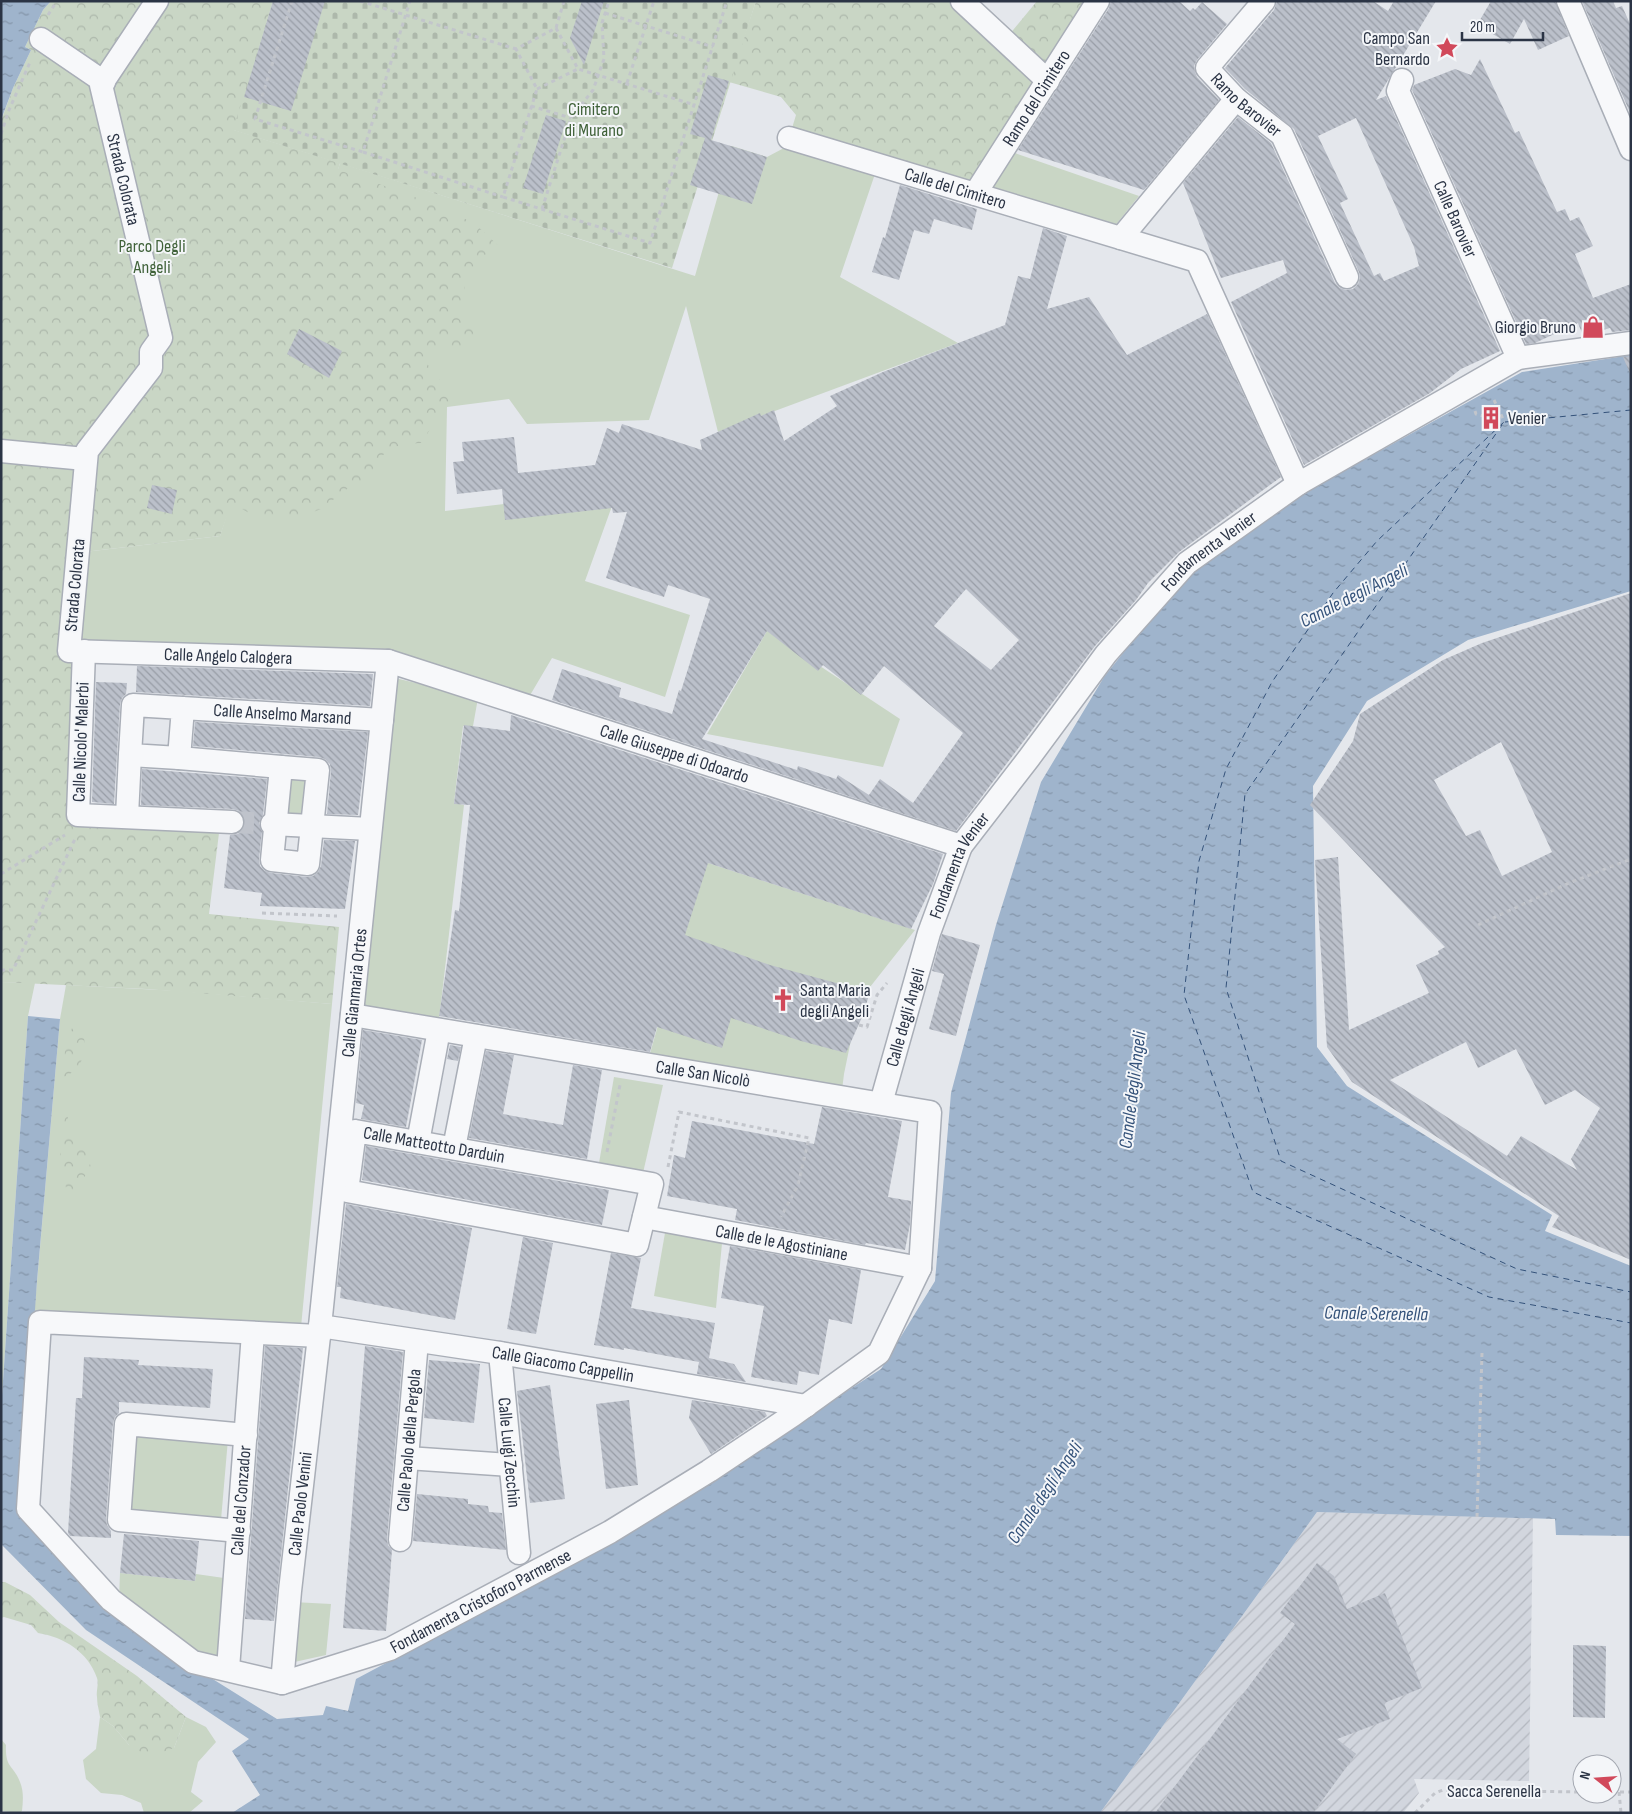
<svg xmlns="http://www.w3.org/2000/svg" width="1632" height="1814" font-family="'Sofia Sans Condensed',sans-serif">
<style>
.industrial{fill:url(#industrial-furrows)}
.green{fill:#c9d6c5}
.forest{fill:url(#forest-crowns)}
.cemetery{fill:url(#cemetery-stones)}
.water{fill:url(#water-ripples)}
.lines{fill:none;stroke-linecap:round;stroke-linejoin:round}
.ferry{stroke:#34527a;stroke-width:1;stroke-dasharray:6 5;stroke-linecap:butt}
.building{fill:url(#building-back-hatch);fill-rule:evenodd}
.pedestrian-tunnel{stroke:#bfc3cb;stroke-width:22;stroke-dasharray:22 11;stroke-linecap:butt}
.pedestrian-casing{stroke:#a9aeb7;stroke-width:25}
.path{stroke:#c2c5cb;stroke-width:3;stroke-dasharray:4 4;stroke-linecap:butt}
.pedestrian{stroke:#f7f8fa;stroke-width:22}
.labels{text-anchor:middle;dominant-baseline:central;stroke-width:4;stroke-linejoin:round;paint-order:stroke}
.poi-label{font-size:18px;fill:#2b3445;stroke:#f4f6f9;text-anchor:end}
.street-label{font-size:18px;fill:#2b3445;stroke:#f4f6f9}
.park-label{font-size:18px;fill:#3f6138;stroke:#f4f6f9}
.water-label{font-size:19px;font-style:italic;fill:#34527a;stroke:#f4f6f9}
</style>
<defs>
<pattern id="industrial-furrows" width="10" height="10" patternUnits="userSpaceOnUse" patternTransform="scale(1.25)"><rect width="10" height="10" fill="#d2d6de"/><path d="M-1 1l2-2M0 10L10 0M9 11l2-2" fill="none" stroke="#b4b8c0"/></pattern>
<pattern id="forest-crowns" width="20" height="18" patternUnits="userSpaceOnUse" patternTransform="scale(1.25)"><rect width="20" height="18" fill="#c9d6c5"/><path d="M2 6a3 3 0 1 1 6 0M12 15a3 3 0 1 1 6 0" fill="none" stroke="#adb8ab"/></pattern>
<pattern id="cemetery-stones" width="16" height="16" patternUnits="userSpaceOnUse" patternTransform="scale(1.25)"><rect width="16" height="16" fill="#c9d6c5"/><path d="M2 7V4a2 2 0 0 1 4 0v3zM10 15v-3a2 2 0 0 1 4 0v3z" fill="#adb8ab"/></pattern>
<pattern id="water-ripples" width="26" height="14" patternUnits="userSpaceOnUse" patternTransform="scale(1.25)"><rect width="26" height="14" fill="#9fb4cc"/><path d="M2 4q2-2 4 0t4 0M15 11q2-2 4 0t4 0" fill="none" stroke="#8293a7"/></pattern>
<pattern id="building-back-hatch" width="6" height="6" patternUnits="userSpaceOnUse" patternTransform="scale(1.25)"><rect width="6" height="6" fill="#bbc0ca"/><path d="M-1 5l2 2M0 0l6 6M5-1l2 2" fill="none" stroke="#989da6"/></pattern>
</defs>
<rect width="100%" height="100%" fill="#e4e7ec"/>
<path class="industrial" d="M1317 1512 1533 1518 1529 1781 1414 1779 1419 1793 1403 1813H1100Z"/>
<g class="green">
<path d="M732 146 767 157 784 148 875 174 840 277 958 343 718 432 686 306 649 420 527 424 509 399 447 407 445 511 504 504 612 506 585 581 690 615 665 697 552 658 529 697 454 672 80 644 84 552 220 536 340 163 695 276Z"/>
<path d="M1012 152 1139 196 1114 227 990 193Z"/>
<path d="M767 631 900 719 883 767 707 734Z"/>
<path d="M395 678 478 698 473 726H463L454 803 464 805 439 1020 359 1006Z"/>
<path d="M282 772 314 775 310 821 279 819Z"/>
<path d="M708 863 915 930 859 1001 844 1074 842 1090 649 1057 666 997 655 943Z"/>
<path d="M1 982 35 983 28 1016 1 1410Z"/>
<path d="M66 985 180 991 332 1004 301 1327 34 1316 60 1019Z"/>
<path d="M614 1077 663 1085 643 1173 599 1163Z"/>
<path d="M665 1233 722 1243 716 1308 654 1296Z"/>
<path d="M133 1431 228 1439 221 1520 126 1512Z"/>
<path d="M120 1573 195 1581 196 1574 224 1578 217 1660 195 1656 119 1600Z"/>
<path d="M293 1602 331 1604 326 1655 290 1663Z"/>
<path d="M100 1717 113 1726 129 1745 174 1748 186 1717 206 1727 216 1742 198 1762 191 1792 203 1801 189 1813H144L141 1803 122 1795 101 1793 86 1779 83 1760 96 1749Z"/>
<path d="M1 1739 6 1745C5 1769 13 1764 20 1782 24 1792 23 1801 22 1811L20 1813 1 1811Z"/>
</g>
<g class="forest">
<path d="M51 1H273L234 130 340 163 338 170 360 177 428 202 474 223 502 249 481 256 465 281 463 314 476 334 469 350 433 346 426 360 429 367 453 395 421 443 405 444 388 449 376 464 368 479 351 486 321 509 303 516 285 518 251 514 242 509 231 505 220 536 84 552 68 823 219 833 209 914 339 927 332 1004 146 989 1 982V121L13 88 31 50 25 47 43 10Z"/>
<path d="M756 1H973L1009 35 1037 1H1084L1094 9 975 194 789 138 796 115 781 97 729 82Z"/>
<path d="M76 1021 84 1031C85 1052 85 1068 64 1077 63 1057 65 1038 76 1021Z"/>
<path d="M66 1109 71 1133 88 1156 91 1168 73 1192 66 1188 60 1154Z"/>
<path d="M1 1582H5L30 1595 59 1622 137 1676 186 1717 174 1748 149 1757 129 1745 113 1726 100 1717C99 1710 97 1704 97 1697 96 1691 99 1684 97 1678 88 1652 64 1637 38 1633L31 1625 4 1617 1 1618Z"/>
</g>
<path class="cemetery" d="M273 1H756L672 268 233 130Z"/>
<g class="water">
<path d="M1 1H51L43 10 25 47 31 50 13 88 1 120Z"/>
<path d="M1631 355V591L1468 640 1367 701 1313 786 1317 1047 1347 1086 1552 1215 1545 1231 1631 1266V1536L1556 1535 1555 1519 1317 1512 1100 1813H232L260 1795 232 1751 249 1739 86 1630 1 1544V1410L28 1016 60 1019 37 1281 21 1511 187 1663 277 1719 323 1715 326 1706 348 1711 356 1679 615 1541 881 1369 935 1281 951 1093 996 925 1041 782 1104 677 1185 575 1279 507 1522 372Z"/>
</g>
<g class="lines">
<g class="ferry">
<path d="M1504 422 1377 541 1333 593 1272 682 1226 769 1199 861 1184 995 1253 1192 1489 1297 1631 1323"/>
<path d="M1505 422 1631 410"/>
<path d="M1502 425 1245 794 1226 988 1281 1161 1517 1269 1631 1292"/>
</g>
</g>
<g class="building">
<path d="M273 1H325L291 111 244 97Z"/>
<path d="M582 1H604L584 65 570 38Z"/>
<path d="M1111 1H1179L1190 11 1193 8 1195 10 1202 2 1227 24 1197 60 1194 66 1195 72 1197 77 1219 100 1144 190 1018 150 1109 8Z"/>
<path d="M1277 1H1373L1388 11 1394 1H1436L1376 100 1386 96 1500 351 1461 369 1430 393 1304 465 1231 302 1287 273 1283 260 1221 278 1183 183 1238 117 1271 143 1335 283 1340 288 1346 290 1353 289 1358 284 1360 278 1359 272 1294 129 1245 89 1225 68 1274 10ZM1356 118 1414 247 1419 266 1384 281 1380 273 1374 276 1340 203 1348 199 1318 136Z"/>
<path d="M1491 1H1555L1569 36 1538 50 1524 19 1510 44 1477 25Z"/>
<path d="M1582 1H1613L1616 8 1622 6 1631 26V115Z"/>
<path d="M1480 59 1515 133 1519 131 1557 212 1565 209 1570 221 1579 217 1593 246 1575 254 1593 298 1631 284V330L1612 332 1610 328 1583 336 1578 323 1535 343 1526 344 1412 90 1414 85 1455 69 1471 75Z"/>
<path d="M708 75 729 81 711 140 767 157 752 204 690 185 705 138 690 134Z"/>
<path d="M546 115 566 121 543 194 523 188Z"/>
<path d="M900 185 977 209 972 230 934 219 929 234 914 230 899 280 872 272 883 237 885 238Z"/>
<path d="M1043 228 1067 236 1047 309 1089 297 1127 355 1207 314 1281 477 1179 552 1148 583 1136 600 1095 646 956 831 552 700 562 669 621 688 619 697 672 714 679 690 681 691 710 599 668 585 664 597 606 578 627 512 613 513 612 508 505 520 502 489 457 494 453 462 464 461 462 442 514 437 518 473 595 465 607 428 619 433 622 424 702 450 700 440 760 413 761 416 774 410 784 441 837 406 830 396 883 372 1005 325 1018 276 1030 279ZM966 589 1019 640 991 670 934 626ZM767 631 818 671 823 665 861 695 884 666 963 733 913 803 880 779 869 795 838 775 836 779 798 766 797 770 702 739Z"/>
<path d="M299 329 342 351 329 378 287 354Z"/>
<path d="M1631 356V376L1623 357Z"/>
<path d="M152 485 177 490 172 514 147 508Z"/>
<path d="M1631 593V1260L1552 1227 1559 1216 1352 1082 1327 1047 1315 860 1338 857 1349 1030 1429 993 1416 965 1439 954 1438 951 1445 947 1310 805 1353 741 1360 714 1443 660 1482 643ZM1501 742 1552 852 1502 876 1480 830 1466 836 1434 780ZM1466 1042 1478 1068 1516 1049 1545 1105 1575 1090 1600 1108 1571 1159 1577 1170 1521 1136 1507 1156 1390 1080Z"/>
<path d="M137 666 373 674 370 706 136 692Z"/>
<path d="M96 682 127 683 126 694 122 698 120 704 114 804 92 802Z"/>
<path d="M511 715 943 854 933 884 911 929 708 863 685 935 770 965 840 984 869 995 863 1015 846 1053 801 1041 731 1018 722 1048 657 1027 650 1052 439 1016 455 910 459 911 470 805 454 804 464 725 510 731Z"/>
<path d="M195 722 368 732 358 815 327 814 331 771 330 764 325 759 319 757 193 746Z"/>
<path d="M142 769 267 779 263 815 259 823 262 831 259 859 260 866 265 871 271 873 307 877 313 876 318 872 321 866 324 840 355 841 345 909 260 906 262 893 224 888 230 835 238 834 243 829 245 822 243 816 239 811 233 809 141 805Z"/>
<path d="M942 934 980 945 970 981 956 1036 929 1029 944 974 932 971Z"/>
<path d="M363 1030 422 1040 406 1127 361 1119 364 1105 356 1103Z"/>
<path d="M450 1045 461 1047 458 1061 447 1059Z"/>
<path d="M486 1051 514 1055 503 1114 563 1125 573 1065 602 1070 587 1159 469 1138Z"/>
<path d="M822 1107 902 1121 888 1197 911 1201 910 1224 905 1250 866 1243 865 1245 735 1220 737 1209 667 1196 674 1155 685 1158 692 1121 814 1144Z"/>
<path d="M366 1146 609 1190 602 1225 362 1180Z"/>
<path d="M346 1204 472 1228 455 1320 340 1298 341 1287H337Z"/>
<path d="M523 1237 553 1243 536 1334 507 1329Z"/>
<path d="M730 1246 861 1270 852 1324 829 1319 819 1375 799 1371 797 1385 751 1377 764 1306 721 1298Z"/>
<path d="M611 1253 641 1258 631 1308 715 1323 709 1358 734 1364 746 1382 697 1374 699 1362 624 1348V1350L594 1345Z"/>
<path d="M265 1346 303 1348 274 1621 245 1619Z"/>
<path d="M365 1346 403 1352 387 1539 388 1545 392 1550 386 1631 343 1628Z"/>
<path d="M84 1357 139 1360 138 1365 213 1369 210 1408 119 1402V1413L115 1417 113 1423 106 1519 107 1525 111 1531V1538L70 1536 68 1533 76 1398H82Z"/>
<path d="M429 1360 480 1364 474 1423 424 1418Z"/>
<path d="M550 1385 565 1499 530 1503 517 1391Z"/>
<path d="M629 1400 638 1485 606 1489 596 1404Z"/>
<path d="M692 1400 765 1412 767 1416 711 1454 689 1418Z"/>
<path d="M417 1494 468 1499V1504L488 1506 489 1512 502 1513 506 1550 413 1541Z"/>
<path d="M124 1534 199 1541 195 1581 120 1573Z"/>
<path d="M1317 1563 1334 1576 1347 1609 1385 1593 1422 1688 1384 1703 1390 1719 1337 1739 1356 1754 1313 1813H1155L1295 1624 1280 1613Z"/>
<path d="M1573 1645 1606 1646 1605 1718 1573 1717Z"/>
</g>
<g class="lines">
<path class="pedestrian-tunnel" d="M232 822 272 824"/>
<defs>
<g id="pedestrian">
<path id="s1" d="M157 1 101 85 161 338 151 352V368L87 451 69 651 388 661 961 846"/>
<path d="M962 1 1048 81"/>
<path id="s2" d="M1264 1 1207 68 1236 99 1282 135 1347 277"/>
<path d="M1568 1 1631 149"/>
<path d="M41 39 104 82"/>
<path id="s3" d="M1402 80 1398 91 1518 358"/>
<path id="s4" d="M789 138 1197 261 1298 484"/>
<path id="s5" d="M975 194 1098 1"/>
<path d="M1121 238 1236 99"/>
<path d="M1 451 85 459"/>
<path d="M84 651 78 815 232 822"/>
<path id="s6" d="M183 708 179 758 130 755 133 705 382 720"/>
<path d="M179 758 281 767"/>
<path d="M281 767 318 770 308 864 272 860Z"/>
<path d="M127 816 130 755"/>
<path d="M272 824 370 829"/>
<path id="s7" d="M881 1103 929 933 961 846 1029 758 1106 654 1187 563 1298 484 1518 358 1631 343"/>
<path d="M355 1131 652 1184 637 1245 347 1191Z"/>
<path d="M418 1142 439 1030"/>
<path d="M454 1148 476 1036"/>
<path id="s8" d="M644 1217 920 1268"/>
<path id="s9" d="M320 1326 500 1353 806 1406"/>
<path id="s10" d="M319 1336 40 1322 28 1509 111 1600 193 1662 282 1683 390 1649 610 1532 709 1471 793 1415 879 1353 920 1268 930 1112 352 1015"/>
<path id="s11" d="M500 1353 519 1553"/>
<path d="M407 1458 511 1465"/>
<path d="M239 1531 119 1520 126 1424 246 1435"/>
<path id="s12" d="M400 1540 417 1341"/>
<path id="s13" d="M228 1669 253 1333"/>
<path id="s14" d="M282 1683 290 1591 319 1336 388 661"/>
</g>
</defs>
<use href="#pedestrian" class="pedestrian-casing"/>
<g class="path">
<path d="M292 1 255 119 363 152 410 1"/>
<path d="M360 1 516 49"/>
<path d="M564 1 556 28 516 49 537 89 503 197 650 243 727 1"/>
<path d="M605 13 713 47"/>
<path d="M48 15 57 1"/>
<path d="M556 28 578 69 695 105"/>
<path d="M627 83 654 1"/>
<path d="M537 89 578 69"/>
<path d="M531 106 571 118"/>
<path d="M1 134 9 110 31 60"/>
<path d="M363 152 503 197"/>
<path d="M542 209 571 118 593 90 604 59 602 23 609 1"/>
<path d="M1494 400 1504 421"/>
<path d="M1475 411 1476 414 1504 422"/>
<path d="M1 874 65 835"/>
<path d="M262 913 337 916"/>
<path d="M1478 925 1569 883 1631 859"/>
<path d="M1 970H13L75 839"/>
<path d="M859 1025 867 1027 877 995 887 983"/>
<path d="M607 1152 620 1085"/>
<path d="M668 1167 679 1112 809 1138 798 1185 781 1217"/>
<path d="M1477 1517 1482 1353"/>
<path d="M1612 1792H1631"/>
<path d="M1619 1792 1621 1813"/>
<path d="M1415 1813 1435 1793 1443 1790 1582 1792"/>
</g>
<use href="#pedestrian" class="pedestrian"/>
</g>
<defs>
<symbol id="sight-bare" viewBox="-9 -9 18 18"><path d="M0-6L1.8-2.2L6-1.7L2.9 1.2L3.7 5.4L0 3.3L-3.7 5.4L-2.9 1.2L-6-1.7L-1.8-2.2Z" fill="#d1495b" stroke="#f4f6f9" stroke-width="2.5" paint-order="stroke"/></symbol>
<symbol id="shop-bare" viewBox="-9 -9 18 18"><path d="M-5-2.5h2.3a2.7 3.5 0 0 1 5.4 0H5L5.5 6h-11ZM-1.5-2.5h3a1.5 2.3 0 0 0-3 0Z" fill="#d1495b" stroke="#f4f6f9" stroke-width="2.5" paint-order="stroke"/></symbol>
<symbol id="building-bare" viewBox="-9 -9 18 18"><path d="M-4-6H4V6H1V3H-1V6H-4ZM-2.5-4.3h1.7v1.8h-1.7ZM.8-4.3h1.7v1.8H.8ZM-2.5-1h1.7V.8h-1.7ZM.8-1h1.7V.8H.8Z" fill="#d1495b" stroke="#f4f6f9" stroke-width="2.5" paint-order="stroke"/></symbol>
<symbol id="church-bare" viewBox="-9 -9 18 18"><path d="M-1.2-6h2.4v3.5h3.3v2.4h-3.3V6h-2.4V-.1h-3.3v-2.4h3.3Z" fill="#d1495b" stroke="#f4f6f9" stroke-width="2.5" paint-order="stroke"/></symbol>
</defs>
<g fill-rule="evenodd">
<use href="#sight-bare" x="1431" y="32" width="32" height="32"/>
<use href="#shop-bare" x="1577" y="311" width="32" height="32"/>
<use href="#building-bare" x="1475" y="402" width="32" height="32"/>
<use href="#church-bare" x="767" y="984" width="32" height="32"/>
</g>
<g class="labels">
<g class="poi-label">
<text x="1430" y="38">Campo San<tspan x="1430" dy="21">Bernardo</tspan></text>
<text x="1576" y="327">Giorgio Bruno</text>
<text x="1508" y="418" text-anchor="start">Venier</text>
<text x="800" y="990" text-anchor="start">Santa Maria<tspan x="800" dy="21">degli Angeli</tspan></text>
</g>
<g class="street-label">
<text stroke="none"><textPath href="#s5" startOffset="114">Ramo del Cimitero</textPath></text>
<text stroke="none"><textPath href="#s2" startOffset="142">Ramo Barovier</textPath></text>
<text stroke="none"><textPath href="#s1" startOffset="198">Strada Colorata</textPath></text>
<text stroke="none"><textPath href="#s4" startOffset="174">Calle del Cimitero</textPath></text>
<text stroke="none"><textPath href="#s3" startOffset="152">Calle Barovier</textPath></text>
<text stroke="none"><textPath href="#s7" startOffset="656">Fondamenta Venier</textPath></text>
<text transform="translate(75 585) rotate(-85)">Strada Colorata</text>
<text stroke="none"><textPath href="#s1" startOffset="859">Calle Angelo Calogera</textPath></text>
<text stroke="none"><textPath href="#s6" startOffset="299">Calle Anselmo Marsand</textPath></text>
<text transform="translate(81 742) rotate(-88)">Calle Nicolo' Malerbi</text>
<text stroke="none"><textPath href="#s1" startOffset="1320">Calle Giuseppe di Odoardo</textPath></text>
<text stroke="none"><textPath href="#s7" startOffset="251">Fondamenta Venier</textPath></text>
<text stroke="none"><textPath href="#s14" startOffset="694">Calle Gianmaria Ortes</textPath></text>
<text stroke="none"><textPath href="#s7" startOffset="89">Calle degli Angeli</textPath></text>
<text transform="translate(703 1074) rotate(9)">Calle San Nicolò</text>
<text transform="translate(434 1145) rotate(10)">Calle Matteotto Darduin</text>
<text stroke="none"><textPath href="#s8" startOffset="140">Calle de le Agostiniane</textPath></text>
<text stroke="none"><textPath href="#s9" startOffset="246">Calle Giacomo Cappellin</textPath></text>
<text stroke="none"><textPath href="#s12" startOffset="100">Calle Paolo della Pergola</textPath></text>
<text stroke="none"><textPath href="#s11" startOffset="100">Calle Luigi Zecchin</textPath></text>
<text stroke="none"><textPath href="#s13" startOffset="169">Calle del Conzador</textPath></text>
<text stroke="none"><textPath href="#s14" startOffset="180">Calle Paolo Venini</textPath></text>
<text stroke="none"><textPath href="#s10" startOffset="1000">Fondamenta Cristoforo Parmense</textPath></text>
<text x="1494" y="1791">Sacca Serenella</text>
</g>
<g class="park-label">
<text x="594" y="109">Cimitero<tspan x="594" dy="21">di Murano</tspan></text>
<text x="152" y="246">Parco Degli<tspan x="152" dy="21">Angeli</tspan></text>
</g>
<g class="water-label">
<text transform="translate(1354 596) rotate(-27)">Canale degli Angeli</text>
<text transform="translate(1133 1090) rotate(-83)">Canale degli Angeli</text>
<text transform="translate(1376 1314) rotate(1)">Canale Serenella</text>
<text transform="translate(1045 1493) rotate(-56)">Canale degli Angeli</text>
</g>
</g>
<rect width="1632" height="1814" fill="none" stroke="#2b3445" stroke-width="5"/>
<g transform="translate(1597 1779) rotate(287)"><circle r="24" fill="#f4f6f9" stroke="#a4a8b1"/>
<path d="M0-4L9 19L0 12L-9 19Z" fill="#d1495b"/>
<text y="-8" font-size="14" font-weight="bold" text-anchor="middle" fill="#2b3445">N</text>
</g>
<path d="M1462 32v8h81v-8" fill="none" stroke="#2b3445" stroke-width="2.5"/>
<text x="1470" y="32" font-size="15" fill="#2b3445" stroke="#f4f6f9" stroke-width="4" paint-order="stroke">20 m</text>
</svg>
